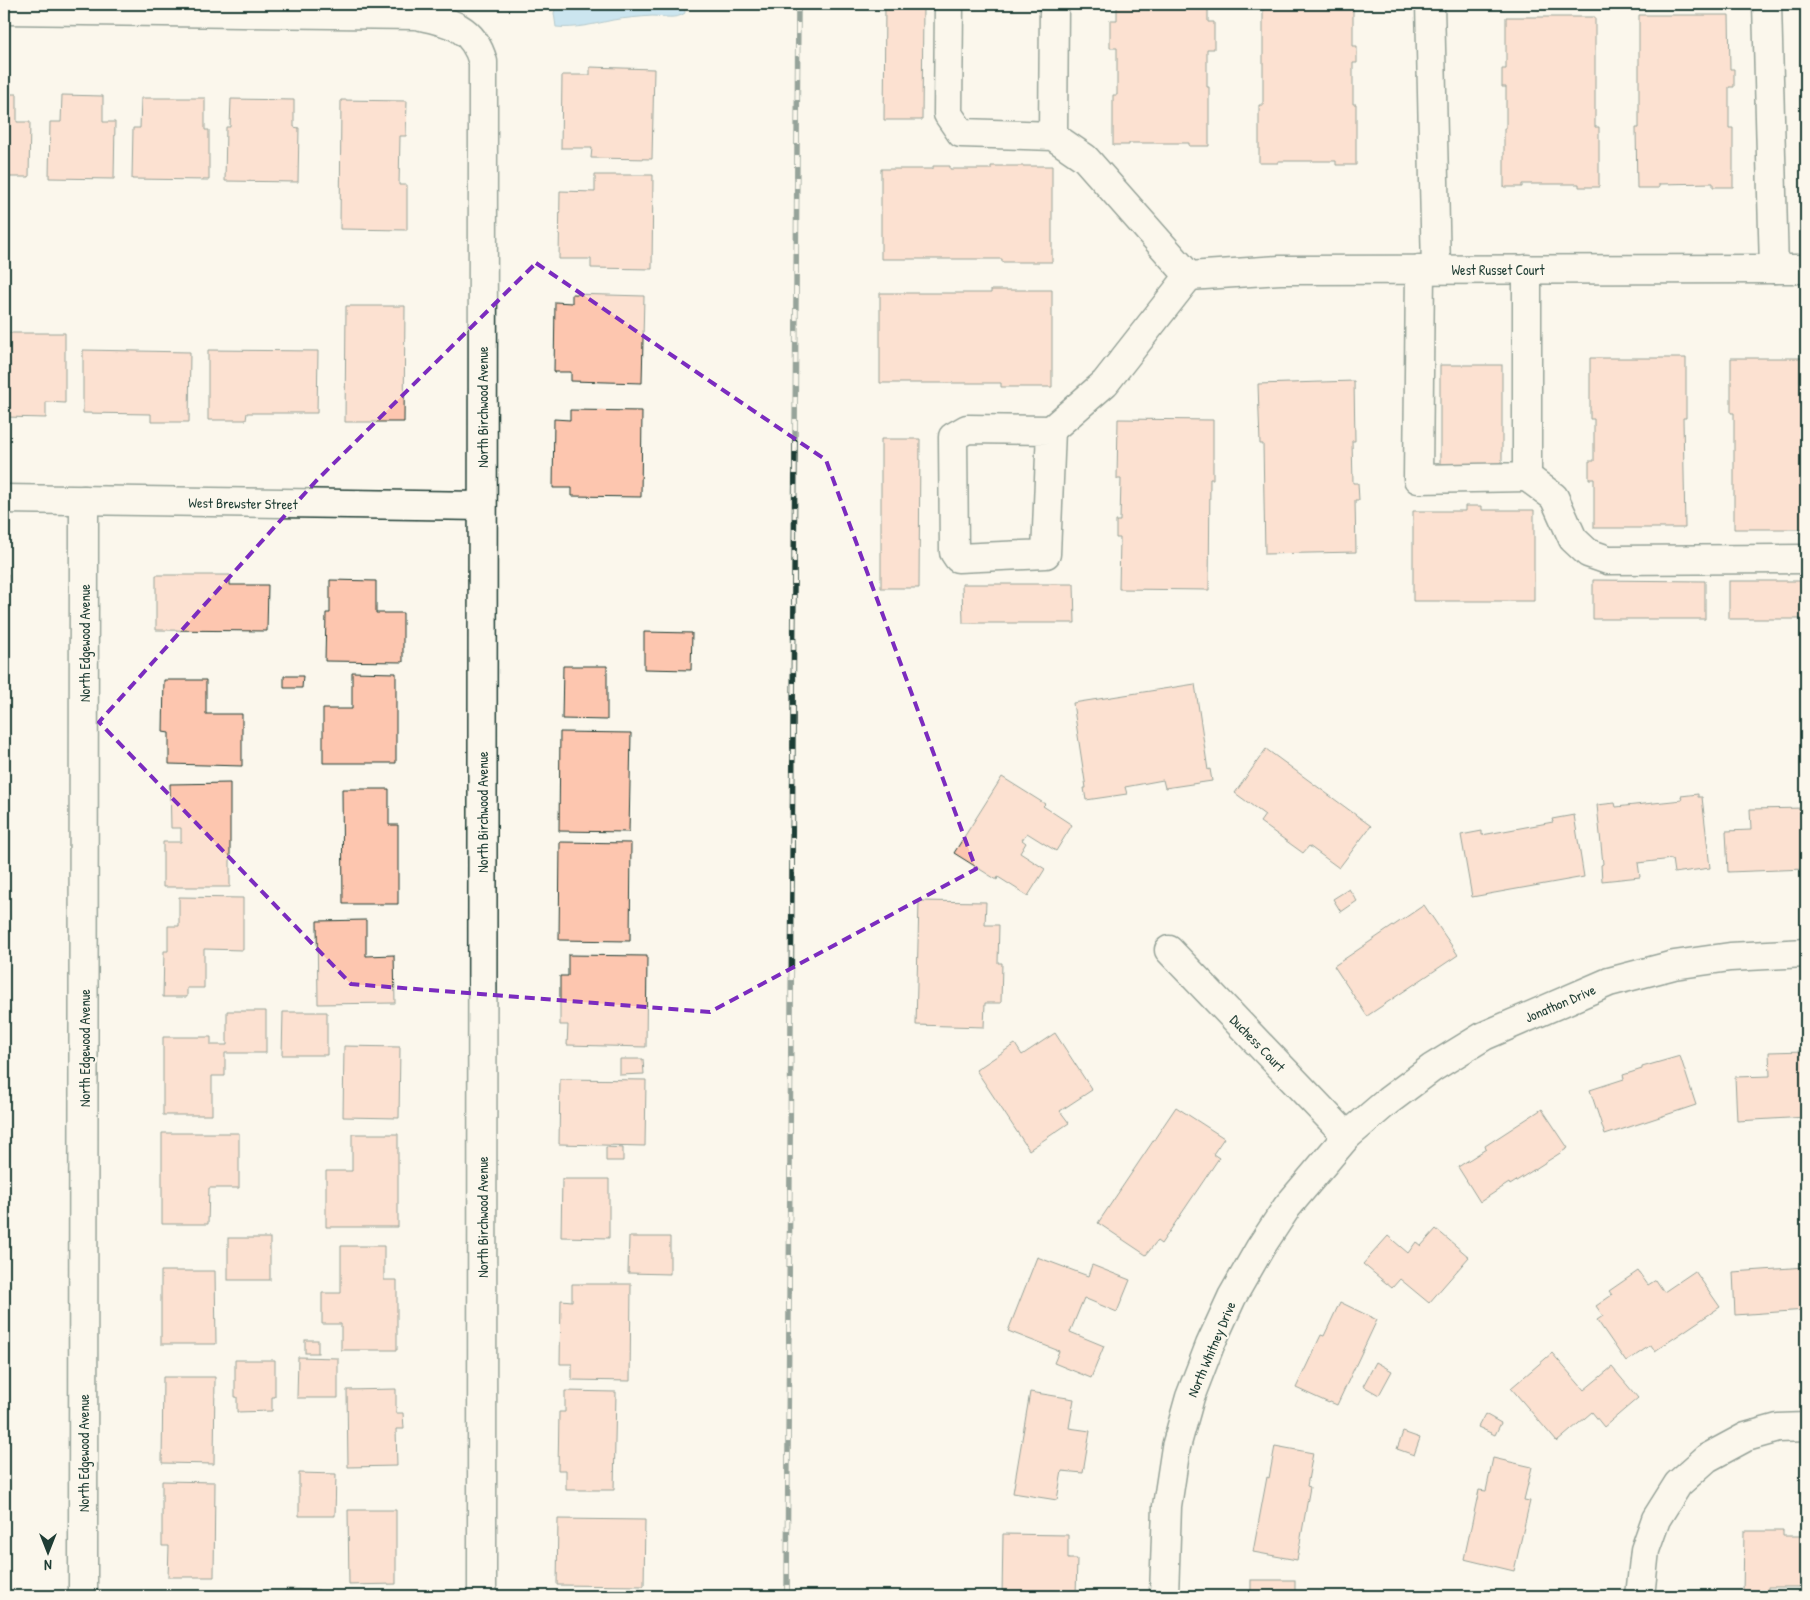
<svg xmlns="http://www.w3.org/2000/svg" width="1810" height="1600" font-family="'Patrick Hand',sans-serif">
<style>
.water{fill:#91cef2;stroke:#6394a6}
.building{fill:#fdc6af;stroke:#1f3d34}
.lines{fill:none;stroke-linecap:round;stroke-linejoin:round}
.minor-casing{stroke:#1f3d34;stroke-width:31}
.minor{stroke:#fbf7ec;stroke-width:28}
.rail-casing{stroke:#1f3d34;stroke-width:5.5}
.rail{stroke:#fbf7ec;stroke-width:4;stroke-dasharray:11;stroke-linecap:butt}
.marked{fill:none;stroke:#7b2cbf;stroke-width:4;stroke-dasharray:10 6;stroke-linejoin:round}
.labels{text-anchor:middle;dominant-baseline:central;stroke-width:4.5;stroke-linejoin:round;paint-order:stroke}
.street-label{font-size:14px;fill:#1f3d34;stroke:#fbf7ec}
</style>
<rect width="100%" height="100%" fill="#fbf7ec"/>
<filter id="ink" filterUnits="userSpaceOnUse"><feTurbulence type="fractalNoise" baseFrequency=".02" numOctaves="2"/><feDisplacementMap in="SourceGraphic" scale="10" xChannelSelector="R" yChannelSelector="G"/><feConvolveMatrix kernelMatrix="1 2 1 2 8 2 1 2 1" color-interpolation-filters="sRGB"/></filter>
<g filter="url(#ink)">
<path class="water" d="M557 4H684L685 13C676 20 663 16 652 16 639 17 626 18 613 20 595 24 575 29 556 27L554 13Z"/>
<g class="building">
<path d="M885 4H923L922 120H884Z"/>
<path d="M1117 4H1208V22H1214V49H1207V87H1209V146H1189V143H1129V145H1113V95H1117V48H1110V20H1117Z"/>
<path d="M1263 4H1353V46H1357V63H1353V104H1356V165H1336V161H1278V163H1259V105H1263Z"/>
<path d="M1639 15H1729L1730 69H1734V87H1729V128H1733V187H1713V183L1659 184V188H1637L1636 128H1639Z"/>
<path d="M1506 17H1595V127H1599V187H1579V184H1522V187H1504V128H1506V87H1502V69H1506Z"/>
<path d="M590 67 654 69 652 159 591 158 592 148H561L562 75H590Z"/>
<rect x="1802" y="68" width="4" height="17"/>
<path d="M4 94H17V122H30L29 177H4Z"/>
<path d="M62 95 103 96V122H115L114 179 49 178 50 122H61Z"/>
<path d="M141 98H205V130H209V180L132 179 133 128H140Z"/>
<path d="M231 99 294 100V127L299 128 298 182 225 181 226 127H230Z"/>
<path d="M341 100 407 101 406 136H400L399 185H407V230L340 229Z"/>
<rect x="1805" y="127" width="1" height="60"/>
<path d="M933 166H950V169H991V166H1052V262H1002V259H881V169H933Z"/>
<path d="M595 175H653L652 269 591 268V259H559L560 191 595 192Z"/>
<path d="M991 290H1052V387H1001V383H880V293H991Z"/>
<path d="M572 294 644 296 642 383 571 381V372H554L555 302 572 303Z"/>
<path d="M346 306H405L404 422H345Z"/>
<path d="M4 333H65V403L46 402V418L4 417Z"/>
<path d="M83 350 190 352 189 422H151V414L83 413Z"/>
<path d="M208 350 318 351 317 413H247L246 420H208Z"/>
<path d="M1590 358H1686V418H1683L1685 528H1594V479H1589V461H1594V419H1590Z"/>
<path d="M1731 358H1806V529H1734V413H1731Z"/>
<rect x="1440" y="365" width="62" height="100"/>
<path d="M1354 381 1355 441H1352L1353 483H1358L1359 500H1355L1356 552 1265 554 1263 444H1260L1258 384Z"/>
<path d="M570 410 642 411 641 497 572 496V488H553L554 419 570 420Z"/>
<path d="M1118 419 1213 420V479H1210L1209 590 1119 589 1120 538H1116V521H1120L1121 479H1117Z"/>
<path d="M881 439H920L919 588H881Z"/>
<path d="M1465 506H1482V510H1534V601H1413V511H1465Z"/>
<path d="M4 573 8 574 7 624H4Z"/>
<path d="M156 575H230V585H268L267 631 156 630Z"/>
<path d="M330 580 376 581V613H403V662L325 661 326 613H330Z"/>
<path d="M1593 580 1705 581V619H1593Z"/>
<rect x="1729" y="581" width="75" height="38"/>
<path d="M962 584H1074L1075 623H963Z"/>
<path d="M644 632 692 633 691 670 644 669Z"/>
<path d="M563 666H607V720L562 719Z"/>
<path d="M352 672 396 673V763H323V709H352Z"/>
<path d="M284 676H303L302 688H284Z"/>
<path d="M164 680H206V714H242V766L169 764V733L163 732Z"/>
<path d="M1195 684 1208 770 1210 769 1212 781 1165 788 1163 780 1125 787 1127 794 1086 800 1084 788H1086L1073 703Z"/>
<path d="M560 732 631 733 629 832 559 831Z"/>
<path d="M1266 749 1371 826 1339 868 1309 846 1303 853 1260 822 1265 815 1235 793Z"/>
<path d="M1002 777 1045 804 1043 806 1072 825 1056 851 1027 833 1022 840 1026 843 1020 853 1045 869 1028 896 998 877 997 880 954 853Z"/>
<path d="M230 783V887H163V842H181V828H171L170 784Z"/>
<path d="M342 789H389V825H398V904H343Z"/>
<path d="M1698 794V797H1702L1710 868 1674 873 1672 859 1638 863 1640 877 1602 881 1601 865 1603 864 1597 805 1615 803 1616 807 1682 800 1681 796Z"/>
<path d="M1806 808V869L1728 872 1726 831 1751 830 1750 809Z"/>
<path d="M1574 815 1584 877 1472 897 1461 835 1482 831V835L1553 822 1552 819Z"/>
<path d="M560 842 631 843 630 941 559 940Z"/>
<path d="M1349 889 1357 901 1341 912 1333 899Z"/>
<path d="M179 897 243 898V950L204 949V988H187V997H163L164 951H168V926H179Z"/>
<path d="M919 901 986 902 985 925H999L998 963H1002L1001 1003H985L984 1027 916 1025Z"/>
<path d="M1424 905 1458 955 1367 1016 1334 966Z"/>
<path d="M366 920V956L394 955 395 1003 318 1004 317 921Z"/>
<path d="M568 955 647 956 646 1047 567 1045 568 1025H560V976H568Z"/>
<path d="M227 1011H266V1053H225V1076H212V1115H163V1037H211V1045H227Z"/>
<path d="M283 1012H327V1055H282Z"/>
<path d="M1055 1033 1092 1090 1060 1111 1069 1123 1029 1150 976 1070 1015 1044 1022 1055Z"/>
<path d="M344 1046 400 1047 399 1118 343 1117Z"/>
<path d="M1806 1051V1117L1737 1121 1735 1077 1770 1076 1769 1052Z"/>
<path d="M1680 1056 1696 1105 1605 1135 1590 1090 1624 1079 1623 1075 1642 1069V1067Z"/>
<path d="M620 1059H643L644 1074 620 1075Z"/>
<path d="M560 1079 646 1080 645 1146 559 1144Z"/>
<path d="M1176 1107 1224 1138 1213 1154 1219 1158 1161 1244 1157 1241 1146 1255 1098 1223Z"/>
<path d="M1542 1109 1568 1148 1510 1185 1509 1183 1480 1202 1458 1167 1486 1149 1485 1146Z"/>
<path d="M162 1133H239V1188H209L208 1224H162Z"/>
<path d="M352 1134H398V1227H326V1171H352Z"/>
<path d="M606 1147 623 1148V1161H606Z"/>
<path d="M562 1179H609V1238L561 1237Z"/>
<path d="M1436 1229 1469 1257 1429 1303 1400 1279 1392 1288 1363 1264 1388 1236 1408 1253 1416 1242 1421 1246Z"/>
<path d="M629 1237H670V1274L628 1273Z"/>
<rect x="228" y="1238" width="42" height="42"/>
<path d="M341 1246H384V1280H397V1350H341V1324H322V1293H341Z"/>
<path d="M1037 1257 1088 1276 1092 1265 1130 1280 1117 1312 1084 1298 1070 1332 1104 1346 1091 1378 1054 1363 1059 1351 1008 1331Z"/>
<path d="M1806 1267V1310L1735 1315 1733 1272Z"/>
<path d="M161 1271H215L216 1344H161Z"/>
<path d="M1638 1271 1648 1285 1656 1280 1664 1292 1695 1271 1720 1307 1655 1351 1651 1345 1626 1362 1597 1320 1603 1316 1596 1306 1612 1295 1609 1291Z"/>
<path d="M572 1284H631L630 1381 572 1380V1364H560L561 1300 572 1301Z"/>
<path d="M1340 1302 1377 1320 1337 1405 1330 1402 1329 1403 1296 1388 1321 1335 1324 1336Z"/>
<rect x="305" y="1340" width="13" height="13"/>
<path d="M1552 1353 1584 1390 1612 1367 1638 1398 1604 1427 1592 1412 1557 1442 1511 1388Z"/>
<path d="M298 1357 338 1358V1398H297Z"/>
<path d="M235 1360H275V1397H272V1411L237 1412V1397H235Z"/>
<path d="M1376 1362 1392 1371 1379 1395 1363 1386Z"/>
<path d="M163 1377H215L214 1464 162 1463Z"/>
<path d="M396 1389V1413H403L404 1429H396L397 1466 348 1467 347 1390Z"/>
<path d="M565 1391 616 1392 614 1490H566V1470H558L559 1412H565Z"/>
<path d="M1030 1392 1074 1399 1069 1428 1090 1431 1083 1473 1062 1471 1057 1500 1013 1493Z"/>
<path d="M1485 1414 1501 1423 1495 1435 1478 1427Z"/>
<path d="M1403 1432 1420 1438 1414 1455 1397 1449Z"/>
<path d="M1275 1446 1313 1453 1307 1486 1310 1487 1297 1560 1253 1552 1267 1477 1269 1478Z"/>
<path d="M1493 1458 1532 1467 1524 1500 1530 1501 1514 1571 1464 1559 1479 1490 1486 1491Z"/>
<path d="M299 1473 336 1474 335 1516H299Z"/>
<path d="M162 1481 215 1482 214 1577H168L169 1546H162Z"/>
<path d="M348 1510H396V1584L349 1585Z"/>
<path d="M558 1519 645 1520 644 1586 557 1585Z"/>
<path d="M1744 1531H1783V1536H1806V1587H1768V1596H1743Z"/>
<path d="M1003 1534 1068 1535V1559H1077L1076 1596H1002Z"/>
<rect x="1251" y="1580" width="44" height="16"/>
<path d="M286 1589 319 1590V1596H286Z"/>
<path d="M1454 1592 1476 1593V1592L1536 1594V1596H1454Z"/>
</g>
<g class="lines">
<defs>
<g id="minor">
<path d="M949 4 948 114 961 133 1053 136 1085 158 1189 276"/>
<path d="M1430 4 1436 269"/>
<path d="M1767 4 1774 269"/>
<path d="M4 10 416 15C449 22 473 26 483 62L482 1596"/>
<path d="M1053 136 1054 4"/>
<path d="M1420 269 1418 479 1527 477V269"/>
<path d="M1189 276 1280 270 1806 269"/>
<path d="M1051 430 967 429 953 437 954 552 958 558 1046 554 1051 430 1105 383 1189 276"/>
<path d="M1527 477 1554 497 1573 539 1588 553 1608 560 1806 559"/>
<path d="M4 499 482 506"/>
<path d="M1169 950 1347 1136"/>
<path d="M83 1596 84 500"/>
<path d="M1164 1596 1167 1506 1176 1447 1190 1397 1210 1345 1232 1297 1260 1248 1287 1207 1347 1136 1388 1101 1432 1068 1484 1036 1609 982 1674 965 1730 957 1806 953"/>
<path d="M1640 1596 1645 1550 1656 1519 1678 1484 1707 1458 1746 1437 1778 1428 1806 1427"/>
</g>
</defs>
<use href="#minor" class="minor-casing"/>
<use href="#minor" class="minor"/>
<defs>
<path id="rail" d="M787 1596 798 4"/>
</defs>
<use href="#rail" class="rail-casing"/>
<use href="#rail" class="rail"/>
</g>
</g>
<path d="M0 0H1810V1600H0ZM536 263 826 460 976 869 710 1012 351 984 99 722 316 481Z" fill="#fbf7ec" fill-opacity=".55" fill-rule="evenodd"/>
<path class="marked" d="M536 263 826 460 976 869 710 1012 351 984 99 722 316 481Z"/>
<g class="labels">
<g class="street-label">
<text x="1498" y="269">West Russet Court</text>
<text transform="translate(482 407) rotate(-90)">North Birchwood Avenue</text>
<text transform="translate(243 503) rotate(1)">West Brewster Street</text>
<text transform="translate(84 643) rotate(-90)">North Edgewood Avenue</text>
<text transform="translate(482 812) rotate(-90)">North Birchwood Avenue</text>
<text transform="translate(1560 1003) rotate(-23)">Jonathon Drive</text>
<text transform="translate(1258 1043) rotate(46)">Duchess Court</text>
<text transform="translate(84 1048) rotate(-90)">North Edgewood Avenue</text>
<text transform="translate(482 1217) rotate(-90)">North Birchwood Avenue</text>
<text transform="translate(1211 1349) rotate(-67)">North Whitney Drive</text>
<text transform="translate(83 1453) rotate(-90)">North Edgewood Avenue</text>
</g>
</g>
<rect width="1810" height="1600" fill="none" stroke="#fbf7ec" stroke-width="20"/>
<rect x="10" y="10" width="1790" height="1580" fill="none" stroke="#1f3d34" stroke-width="2" filter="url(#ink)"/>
<g transform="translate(48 1552) rotate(180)" stroke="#fbf7ec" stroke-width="4" paint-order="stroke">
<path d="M0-4L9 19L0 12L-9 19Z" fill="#1f3d34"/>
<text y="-8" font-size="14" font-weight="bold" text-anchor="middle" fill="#1f3d34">N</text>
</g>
</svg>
